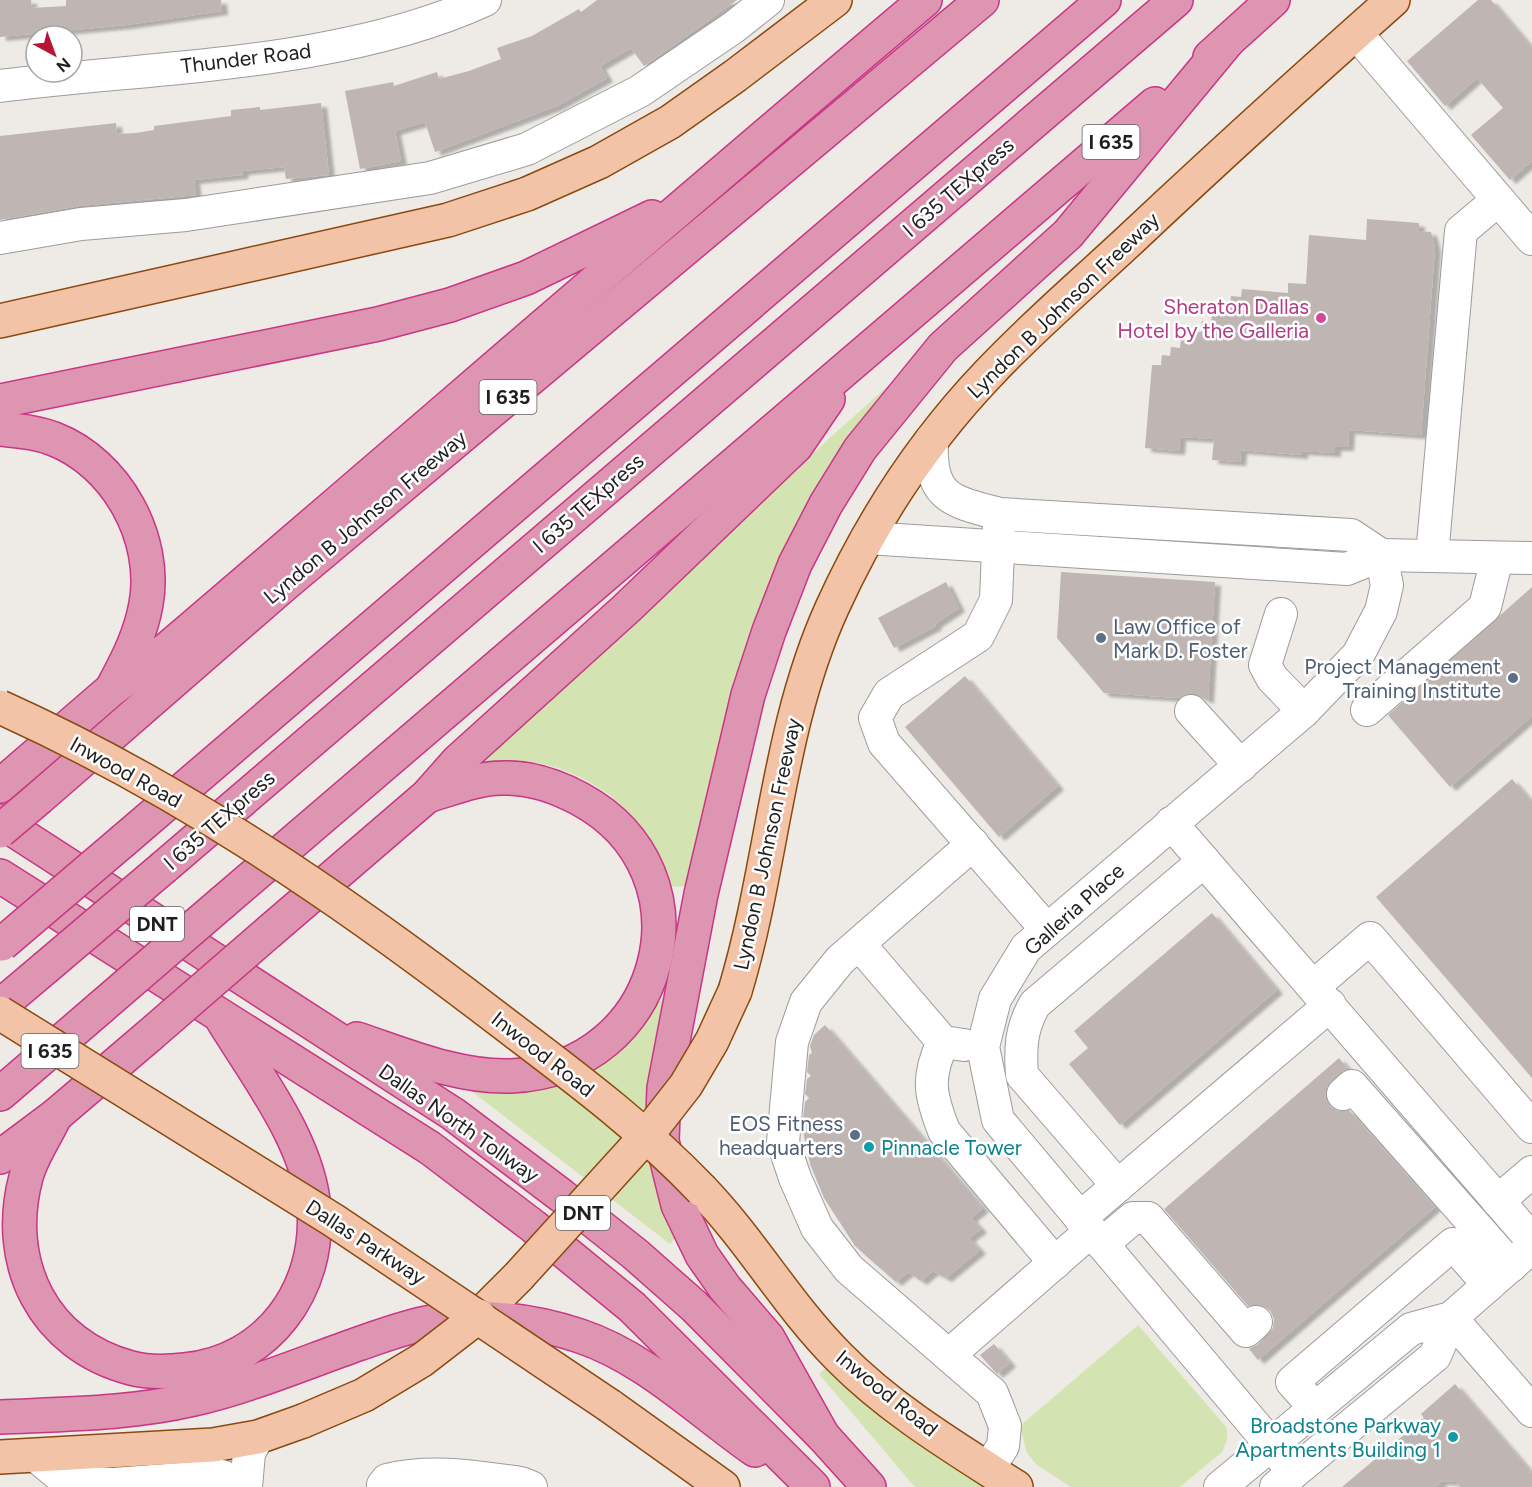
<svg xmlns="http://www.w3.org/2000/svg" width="1532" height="1487" font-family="Figtree,sans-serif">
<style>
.grass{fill:#d3e3b1}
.building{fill:#bfb5b3;filter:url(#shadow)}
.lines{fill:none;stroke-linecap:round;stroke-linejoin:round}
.minor-casing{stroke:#9c9c9c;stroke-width:34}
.major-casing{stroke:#8a4a0f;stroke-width:36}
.highway-casing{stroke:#c93685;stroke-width:36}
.minor{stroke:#fff;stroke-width:32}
.major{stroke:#f3c3a7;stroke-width:33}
.highway{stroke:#de95b1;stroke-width:33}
.major-bridge-casing{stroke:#8a4a0f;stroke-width:36;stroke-linecap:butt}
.highway-bridge-casing{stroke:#c93685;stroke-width:36;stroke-linecap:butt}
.major-bridge{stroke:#f3c3a7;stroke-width:33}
.highway-bridge{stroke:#de95b1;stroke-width:33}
.hotel-dot{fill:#d1479c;stroke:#fff;stroke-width:2}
.service-dot{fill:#5c6f8a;stroke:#fff;stroke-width:2}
.culture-dot{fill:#0f9aa8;stroke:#fff;stroke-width:2}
.labels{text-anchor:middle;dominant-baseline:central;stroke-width:5;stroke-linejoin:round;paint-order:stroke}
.shield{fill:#fff;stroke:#626262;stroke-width:1.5}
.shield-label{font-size:20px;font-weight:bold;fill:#1f1f1f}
.street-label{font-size:21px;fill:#1f1f1f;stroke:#fff}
.hotel-label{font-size:21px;fill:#b23c85;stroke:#fff;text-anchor:end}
.service-label{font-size:21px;fill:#4e5e75;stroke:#fff;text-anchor:end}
.culture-label{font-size:21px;fill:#0d838f;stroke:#fff;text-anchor:start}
</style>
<defs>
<filter id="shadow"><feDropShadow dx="6" dy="4" stdDeviation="1.5" flood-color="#0004"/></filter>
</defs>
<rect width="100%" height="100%" fill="#eeeae6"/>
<g class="grass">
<path d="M890 384 830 473 689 886 667 887C663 874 661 859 655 847 630 800 574 764 521 761 504 760 486 763 470 763L575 679 756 504Z"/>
<path d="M654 1001H667L677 1236 670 1244 470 1090 474 1084 529 1086Z"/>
<path d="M1138 1325 1226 1427C1229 1436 1226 1443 1222 1452L1180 1487H1071L1037 1465 1027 1453 1020 1426Z"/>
<path d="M825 1369C876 1412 927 1452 984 1487H915L819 1374Z"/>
</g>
<g class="building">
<path d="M0 0H31L32 8 66 6V0H221L222 11 126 25 0 37Z"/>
<path d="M597 0H737L644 66 631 48 600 66 607 78 557 106 435 152 425 122 395 131 401 161 360 169 345 91 393 82 394 86 437 72 439 79 469 71 501 59 497 48 532 36 579 9 581 12Z"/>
<path d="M1478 0H1491L1532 48V161L1510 180 1471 135 1503 108 1477 78 1445 106 1407 61Z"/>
<path d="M321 103 329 175 286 179 284 167 243 171 242 175 194 180 196 195 79 206 0 220V136L116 123 117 134 136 133 154 130V126L231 116V110L260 107V110Z"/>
<path d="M1367 219 1419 223V231L1431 232 1435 248 1421 435 1349 430 1348 447H1335V453L1302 451V455L1241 450 1240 462 1212 460 1214 439 1180 437 1179 451 1145 448 1152 365H1161L1162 355 1170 356 1171 347 1180 348 1181 338 1190 339 1191 332H1201L1202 321 1211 322 1212 314 1222 315V304L1230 305 1231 296 1241 297 1242 289 1288 293V283L1306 284 1309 235 1366 240Z"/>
<path d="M1061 572 1215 582 1208 700 1196 694H1187L1179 698 1104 693 1057 638Z"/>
<path d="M946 582 959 608 935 624 936 626 894 648 878 618Z"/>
<path d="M1532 587V716L1450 787 1388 715Z"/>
<path d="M965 676 1058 786 999 837 905 727Z"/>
<path d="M1512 779 1532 802V1078L1376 897Z"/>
<path d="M1212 913 1277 990 1120 1125 1069 1064 1088 1048 1074 1031Z"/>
<path d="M825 1025 983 1208 971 1218 981 1229 969 1238 980 1250 946 1278 933 1271 921 1281 908 1272 896 1282 855 1246 824 1198 810 1164 802 1127 805 1102 809 1098 805 1094 807 1079 811 1076 807 1072 809 1055 812 1053 810 1046 814 1035Z"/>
<path d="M1339 1058 1348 1069 1331 1081 1326 1088 1325 1097 1329 1105 1338 1111 1349 1110 1435 1207 1258 1360 1249 1349 1258 1344 1273 1328 1274 1319 1270 1310 1261 1305 1248 1306 1164 1209Z"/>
<path d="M994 1344 1010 1363 997 1374 980 1355Z"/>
<path d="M1455 1384 1532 1473V1487H1460L1456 1482 1442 1481 1435 1487H1342L1424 1418 1421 1414Z"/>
</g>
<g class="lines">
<defs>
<g id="minor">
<path d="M1356 33 1532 239"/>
<path d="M0 86C156 66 341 66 485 0"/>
<path d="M0 238 81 224 186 215 430 178 527 149 640 91 734 27 768 0"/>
<path d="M932 439C929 497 949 501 1000 514L1351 535 1381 555 1387 585 1381 611 1358 655 1304 711 1026 948 995 999 983 1047 998 1120 1294 1472"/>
<path d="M999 524 996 600 978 636 889 694 875 718 884 743 1047 930"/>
<path d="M867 538 1347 569 1381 555 1532 558"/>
<path d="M1432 556 1461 231 1498 200"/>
<path d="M1281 614 1265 665 1272 678 1304 711"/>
<path d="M1367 710 1485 607 1497 558"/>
<path d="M1191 711 1241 766"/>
<path d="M1171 823 1532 1240"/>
<path d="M973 844 840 960 806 1002 792 1042 783 1142 795 1178 817 1228 849 1269 992 1393 1005 1426 1003 1446 988 1469"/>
<path d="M859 944 943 1042 964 1045"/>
<path d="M1314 986 1370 938 1532 1127"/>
<path d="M943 1042C926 1078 930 1095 944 1131L1055 1263"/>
<path d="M1343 1094 1352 1086 1511 1266"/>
<path d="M1118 1186 1022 1075C1020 1048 1021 1028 1035 1004L1204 861"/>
<path d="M1498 1201 1532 1172"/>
<path d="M1080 1218 1330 1005"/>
<path d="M1102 1244 1133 1218H1148L1246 1331 1256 1322"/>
<path d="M1451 1318 1532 1411"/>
<path d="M950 1354 1091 1231"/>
<path d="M1315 1408 1292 1382 1453 1244 1489 1285"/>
<path d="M35 1455 66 1481 112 1484 222 1476 233 1482 236 1487"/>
<path d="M383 1485 387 1480C432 1469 476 1477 521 1483L531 1487"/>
<path d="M246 1487 249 1453 258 1437"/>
<path d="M1220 1487 1411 1329 1451 1318"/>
<path d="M1276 1487 1435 1356 1451 1318 1532 1247"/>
</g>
<g id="major">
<path d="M0 321 448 220 527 194 599 162 670 122 735 76 835 0"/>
<path d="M735 991C773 865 777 729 832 608 871 522 924 441 989 373 1034 325 1085 282 1133 237 1218 157 1305 78 1393 0"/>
<path d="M702 1190C752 1242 788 1306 839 1357 890 1409 955 1448 1016 1487"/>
<path d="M479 1316 519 1276"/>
<path d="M610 1406 723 1487"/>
<path d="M0 1457 213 1445 258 1437 303 1421"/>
</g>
<g id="highway">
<path d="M1210 57 1273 0"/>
<path d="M0 401 378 324 450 305 526 278 652 217"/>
<path d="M0 429C19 431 37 432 54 439 116 463 158 538 146 604 141 633 128 659 114 685"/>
<path d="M0 786 112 689 166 650C419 434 670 215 925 0"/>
<path d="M39 798 285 584 982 0"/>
<path d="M0 821 453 1114 562 1196 635 1254 694 1306 823 1436 869 1487"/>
<path d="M124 840 1104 0"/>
<path d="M164 867 1176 0"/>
<path d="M0 876 430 1148 533 1226 632 1307 813 1487"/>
<path d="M223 902 1155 104"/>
<path d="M270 931 427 796 458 761 627 608 796 446 828 399"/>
<path d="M0 1006 45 968"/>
<path d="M357 1039C405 1055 459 1078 511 1076 665 1070 716 873 580 799 556 786 529 777 502 778 477 778 451 789 427 796"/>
<path d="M0 1094 100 1008"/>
<path d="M55 1116C46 1136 31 1157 26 1177 3 1263 43 1345 131 1368 149 1373 167 1372 185 1370 268 1362 320 1289 314 1209 309 1142 256 1075 222 1019"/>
<path d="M0 1157 55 1116 150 1035"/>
<path d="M0 1417C65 1414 130 1414 194 1399 250 1386 304 1363 358 1344 382 1336 407 1326 432 1322 483 1314 532 1320 580 1336 646 1358 699 1411 755 1450"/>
<path d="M823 1436 768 1338 725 1288 702 1255 678 1205 662 1141 664 1088 701 894 748 695 769 631 795 564 826 504 860 449 943 347 1068 234 1227 42"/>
</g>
</defs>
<use href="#minor" class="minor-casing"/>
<use href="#major" class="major-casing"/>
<use href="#highway" class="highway-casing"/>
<use href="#minor" class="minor"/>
<use href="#major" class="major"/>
<use href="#highway" class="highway"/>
<defs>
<g id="major-bridge">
<path d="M0 707C180 788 342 899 498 1019 569 1073 640 1125 702 1190"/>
<path d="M0 1013 333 1220 610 1406"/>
<path d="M519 1276 647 1135 686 1085 712 1041 735 991"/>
<path d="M303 1421 364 1395 422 1360 479 1316"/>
</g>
<g id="highway-bridge">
<path d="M0 831 39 798"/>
<path d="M2 944 124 840"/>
<path d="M45 968 164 867"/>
<path d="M100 1008 223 902"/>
<path d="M150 1035 270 931"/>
</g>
</defs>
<use href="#major-bridge" class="major-bridge-casing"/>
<use href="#highway-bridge" class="highway-bridge-casing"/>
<use href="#major-bridge" class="major-bridge"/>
<use href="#highway-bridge" class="highway-bridge"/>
</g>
<circle class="hotel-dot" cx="1321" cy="318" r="6"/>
<g class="service-dot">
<circle cx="1101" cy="638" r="6"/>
<circle cx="1513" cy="678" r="6"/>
<circle cx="855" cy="1135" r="6"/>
</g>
<g class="culture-dot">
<circle cx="869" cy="1147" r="6"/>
<circle cx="1453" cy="1437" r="6"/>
</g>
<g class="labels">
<g class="shield">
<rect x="1082.5" y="125" width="57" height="34" rx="4.5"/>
<rect x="479.5" y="380" width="57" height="34" rx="4.5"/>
<rect x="130" y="907" width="54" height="34" rx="4.5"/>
<rect x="21.5" y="1034" width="57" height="34" rx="4.5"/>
<rect x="556" y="1196" width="54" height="34" rx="4.5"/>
</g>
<g class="shield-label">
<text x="1111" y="142">I 635</text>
<text x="508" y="397">I 635</text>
<text x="157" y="924">DNT</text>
<text x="50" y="1051">I 635</text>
<text x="583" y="1213">DNT</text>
</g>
<g class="street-label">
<text transform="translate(246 58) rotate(-7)">Thunder Road</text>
<text transform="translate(958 187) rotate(-41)">I 635 TEXpress</text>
<text transform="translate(1063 305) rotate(-44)">Lyndon B Johnson Freeway</text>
<text transform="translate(588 503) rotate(-41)">I 635 TEXpress</text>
<text transform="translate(365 517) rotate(-40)">Lyndon B Johnson Freeway</text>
<text transform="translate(126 772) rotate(29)">Inwood Road</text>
<text transform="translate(219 820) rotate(-41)">I 635 TEXpress</text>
<text transform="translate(767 844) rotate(-78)">Lyndon B Johnson Freeway</text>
<text transform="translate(1074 909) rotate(-42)">Galleria Place</text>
<text transform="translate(543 1054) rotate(38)">Inwood Road</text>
<text transform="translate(459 1123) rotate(35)">Dallas North Tollway</text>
<text transform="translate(366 1242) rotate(33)">Dallas Parkway</text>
<text transform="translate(887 1393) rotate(39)">Inwood Road</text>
</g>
<g class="hotel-label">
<text x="1309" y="306">Sheraton Dallas<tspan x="1309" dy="24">Hotel by the Galleria</tspan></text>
</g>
<g class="service-label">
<text x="1113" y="626" text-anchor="start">Law Office of<tspan x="1113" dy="24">Mark D. Foster</tspan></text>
<text x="1501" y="666">Project Management<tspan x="1501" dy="24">Training Institute</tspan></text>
<text x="843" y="1123">EOS Fitness<tspan x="843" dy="24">headquarters</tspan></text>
</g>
<g class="culture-label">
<text x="881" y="1147">Pinnacle Tower</text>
<text x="1441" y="1425" text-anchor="end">Broadstone Parkway<tspan x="1441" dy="24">Apartments Building 1</tspan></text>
</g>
</g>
<g transform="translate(54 54) rotate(139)"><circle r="28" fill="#ffffff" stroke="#a5a5a5" stroke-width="1.5"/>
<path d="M0-4.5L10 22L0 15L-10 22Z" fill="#b91434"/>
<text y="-9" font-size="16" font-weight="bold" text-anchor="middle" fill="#1f1f1f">N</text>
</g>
</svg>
